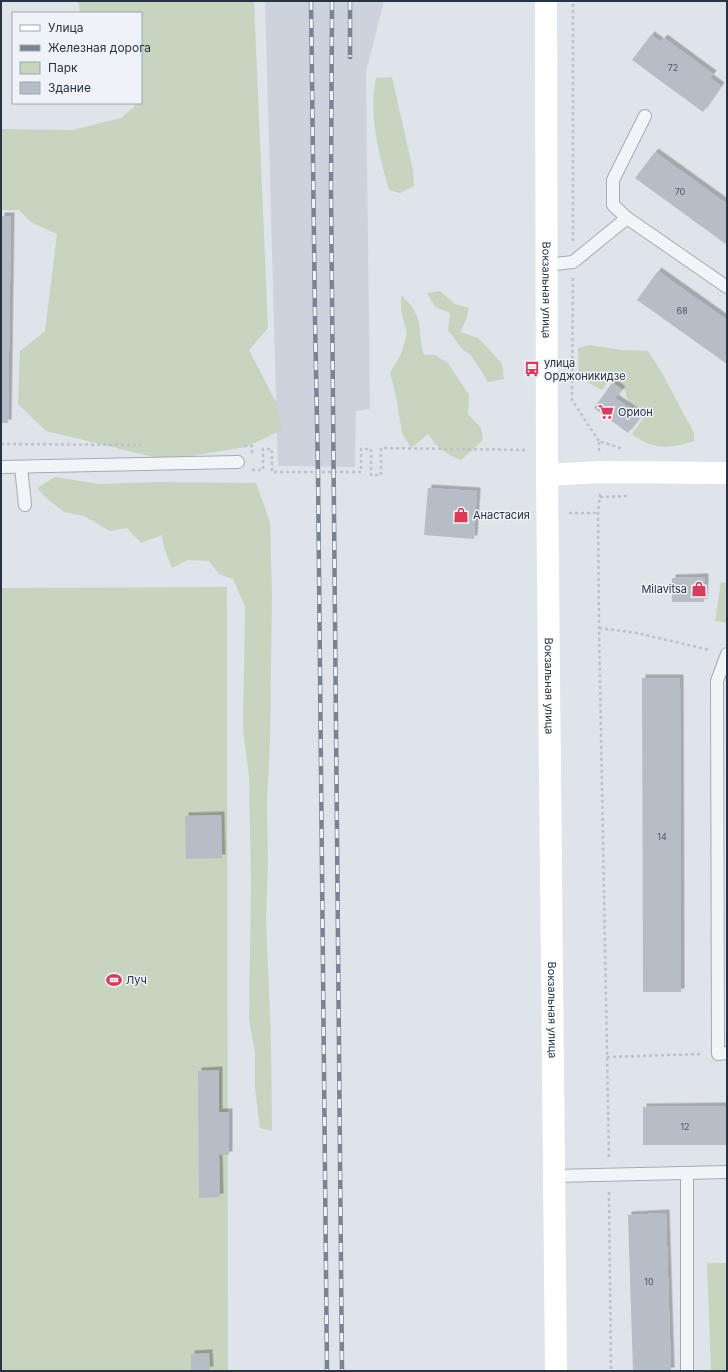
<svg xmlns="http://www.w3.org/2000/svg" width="728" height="1372" font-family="Inter,sans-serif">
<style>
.built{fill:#cdd3dc}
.green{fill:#c6d4c0}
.building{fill:#b6bdc7;filter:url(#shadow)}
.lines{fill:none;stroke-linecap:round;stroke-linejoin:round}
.lane-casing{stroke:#a4abb4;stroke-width:14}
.path{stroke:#bdc2c9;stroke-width:2.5;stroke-dasharray:3 3;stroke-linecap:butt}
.lane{stroke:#f2f5f8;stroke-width:12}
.secondary{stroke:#fff;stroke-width:22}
.rail-casing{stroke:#788494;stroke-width:4.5}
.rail{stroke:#eff3f7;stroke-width:3;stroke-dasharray:9;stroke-linecap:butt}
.labels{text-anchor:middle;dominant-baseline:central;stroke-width:3;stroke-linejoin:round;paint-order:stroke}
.number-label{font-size:9px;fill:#4b5563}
.street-label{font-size:11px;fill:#273242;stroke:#eff3f7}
.poi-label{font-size:11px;fill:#273242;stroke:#eff3f7;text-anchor:start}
</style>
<defs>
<filter id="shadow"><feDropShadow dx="3.5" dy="-3.5" stdDeviation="0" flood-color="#0004"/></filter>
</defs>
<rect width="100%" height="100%" fill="#dfe4ea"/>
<path class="built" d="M265 1H384L366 72 370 409 356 411 355 467 278 466Z"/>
<g class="green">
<path d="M78 1H254L268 328 249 350 277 404 282 430 246 447 166 460 46 431 18 404 20 351 45 331 57 234 32 223 19 210H1V129L72 130 121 118 134 107 135 103H141V83L143 77H141V13H80Z"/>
<path d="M392 77 413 170 414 186 400 193 389 190C379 155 368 114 376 78Z"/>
<path d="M440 291 455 304 469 308 466 320 460 332 478 338 489 349 502 364 504 379 488 382 471 355 462 349 448 330 450 313 435 307 427 293Z"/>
<path d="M401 295C406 300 413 306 415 312 422 325 419 341 424 355H435L448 363 469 395 468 414 481 428 483 440 461 460C445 454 438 448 428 434L411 448 402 433 396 396 390 373 401 354 407 334 401 310Z"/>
<path d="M590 345 621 350 648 351 662 373 694 433V441C671 449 652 450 632 434L648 412C634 407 627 405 625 390L610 379 602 390 579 378 578 348Z"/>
<path d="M55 477 98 484 157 482 256 483 270 522 272 593 270 741 267 801 268 864 266 918 271 1041 272 1131 260 1128 255 1088V1052L249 1020 251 884 249 776 243 731 245 606 233 579 219 574 209 561 188 560 172 568 164 548 162 535 141 543 127 528 110 531 84 516 64 512 45 497 37 488Z"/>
<path d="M721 582 727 583V623L715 621Z"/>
<path d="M227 587 228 1371H1V588Z"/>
<path d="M707 1263H727V1371H711Z"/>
</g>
<g class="building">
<path d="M651 35 661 42 664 38 713 74 710 78 721 86 703 112 632 60Z"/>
<path d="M655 152 727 204V245L635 178Z"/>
<path d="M1 216H11L8 423H1Z"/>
<path d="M658 271 727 320V364L637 300Z"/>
<path d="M612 383 622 390 615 398 641 416 628 433 594 408Z"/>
<path d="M428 488 477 491 474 539 424 535Z"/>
<path d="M705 577 704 602H672V578Z"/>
<path d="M642 678H680L681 992H643Z"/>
<path d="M221 815 222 858 186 859 185 816Z"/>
<path d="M219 1070V1112H229V1155H219L220 1197 199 1198 198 1071Z"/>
<path d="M727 1106V1145H643V1107Z"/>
<path d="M666 1213 671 1371H633L628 1215Z"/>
<path d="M209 1353 210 1370 191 1371V1354Z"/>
</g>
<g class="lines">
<defs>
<g id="lane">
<path d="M627 218 727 287"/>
<path d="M546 265 573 262 627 218 613 205V180L645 116"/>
<path d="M1 467 238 462"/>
<path d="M21 467 25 505"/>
<path d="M727 654 717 681 718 1054 727 1053"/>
<path d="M687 1173V1371"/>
<path d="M554 1176 727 1172"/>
</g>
</defs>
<use href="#lane" class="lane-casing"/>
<g class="path">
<path d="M573 241V1"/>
<path d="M573 278 572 400 599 441"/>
<path d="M1 444 141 445"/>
<path d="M244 446H252V453"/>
<path d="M599 451V441L623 449"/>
<path d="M252 470H263V449H272V472H361V449H371V475H381V448L525 450"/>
<path d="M600 494 598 513 599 628 609 1159"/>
<path d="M600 497 629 496"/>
<path d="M569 513H598"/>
<path d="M599 628 637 633 710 650"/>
<path d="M607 1057 702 1054"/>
<path d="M609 1192 611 1371"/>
</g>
<use href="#lane" class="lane"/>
<g class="secondary">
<path id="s1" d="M546 1 547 475 556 1371"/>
<path d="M547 475 600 472 727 473"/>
</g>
<defs>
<g id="rail">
<path d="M311 1 315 319 318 472 327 1371"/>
<path d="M332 1 331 189 342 1371"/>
<path d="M350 1V57"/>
</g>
</defs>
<use href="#rail" class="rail-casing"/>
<use href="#rail" class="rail"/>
</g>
<defs>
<symbol id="bus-bare" viewBox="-9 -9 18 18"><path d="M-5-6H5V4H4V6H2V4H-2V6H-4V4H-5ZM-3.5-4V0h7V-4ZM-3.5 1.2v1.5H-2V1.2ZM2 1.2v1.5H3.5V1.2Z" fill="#d73c5b" stroke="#eff3f7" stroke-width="2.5" paint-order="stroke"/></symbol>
<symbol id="supermarket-bare" viewBox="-9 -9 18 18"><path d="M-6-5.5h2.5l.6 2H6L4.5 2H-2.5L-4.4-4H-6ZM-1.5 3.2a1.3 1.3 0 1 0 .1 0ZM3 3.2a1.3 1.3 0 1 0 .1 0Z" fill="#d73c5b" stroke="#eff3f7" stroke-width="2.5" paint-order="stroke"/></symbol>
<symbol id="shop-bare" viewBox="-9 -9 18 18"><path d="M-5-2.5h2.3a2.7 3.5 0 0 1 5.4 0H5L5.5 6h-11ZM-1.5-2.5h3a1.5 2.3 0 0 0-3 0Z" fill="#d73c5b" stroke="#eff3f7" stroke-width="2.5" paint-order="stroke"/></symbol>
<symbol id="stadium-bare" viewBox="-9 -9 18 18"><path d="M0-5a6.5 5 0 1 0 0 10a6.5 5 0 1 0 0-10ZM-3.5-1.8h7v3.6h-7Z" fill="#d73c5b" stroke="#eff3f7" stroke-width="2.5" paint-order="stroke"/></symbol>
</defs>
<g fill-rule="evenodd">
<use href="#bus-bare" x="521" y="358" width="22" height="22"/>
<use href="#supermarket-bare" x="595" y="401" width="22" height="22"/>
<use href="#shop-bare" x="450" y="504" width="22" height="22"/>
<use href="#shop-bare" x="688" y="578" width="22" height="22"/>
<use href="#stadium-bare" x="103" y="969" width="22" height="22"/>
</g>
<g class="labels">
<g class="number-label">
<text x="673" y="67">72</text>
<text x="680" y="191">70</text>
<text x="682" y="310">68</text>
<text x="662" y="836">14</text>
<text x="685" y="1126">12</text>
<text x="649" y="1281">10</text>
</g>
<g class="street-label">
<text stroke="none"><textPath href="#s1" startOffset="289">Вокзальная улица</textPath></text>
<text stroke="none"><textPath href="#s1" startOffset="685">Вокзальная улица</textPath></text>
<text stroke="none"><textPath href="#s1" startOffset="1009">Вокзальная улица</textPath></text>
</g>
<g class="poi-label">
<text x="544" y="363">улица<tspan x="544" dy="13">Орджоникидзе</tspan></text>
<text x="618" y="412">Орион</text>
<text x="473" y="515">Анастасия</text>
<text x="687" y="589" text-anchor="end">Milavitsa</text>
<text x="126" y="980">Луч</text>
</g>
</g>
<rect width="728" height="1372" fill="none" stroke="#273242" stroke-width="4"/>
<rect x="12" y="12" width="130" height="92" fill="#eff3f7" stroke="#9fa6af"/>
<rect x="20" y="25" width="20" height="6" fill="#ffffff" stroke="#9fa6af"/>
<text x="48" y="32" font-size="12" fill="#273242">Улица</text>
<rect x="20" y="45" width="20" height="6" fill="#788494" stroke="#9fa6af"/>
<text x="48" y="52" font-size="12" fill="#273242">Железная дорога</text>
<rect x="20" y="62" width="20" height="12" fill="#c6d4c0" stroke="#9fa6af"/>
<text x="48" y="72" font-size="12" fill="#273242">Парк</text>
<rect x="20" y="82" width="20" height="12" fill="#b6bdc7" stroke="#9fa6af"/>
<text x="48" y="92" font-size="12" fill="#273242">Здание</text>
</svg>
